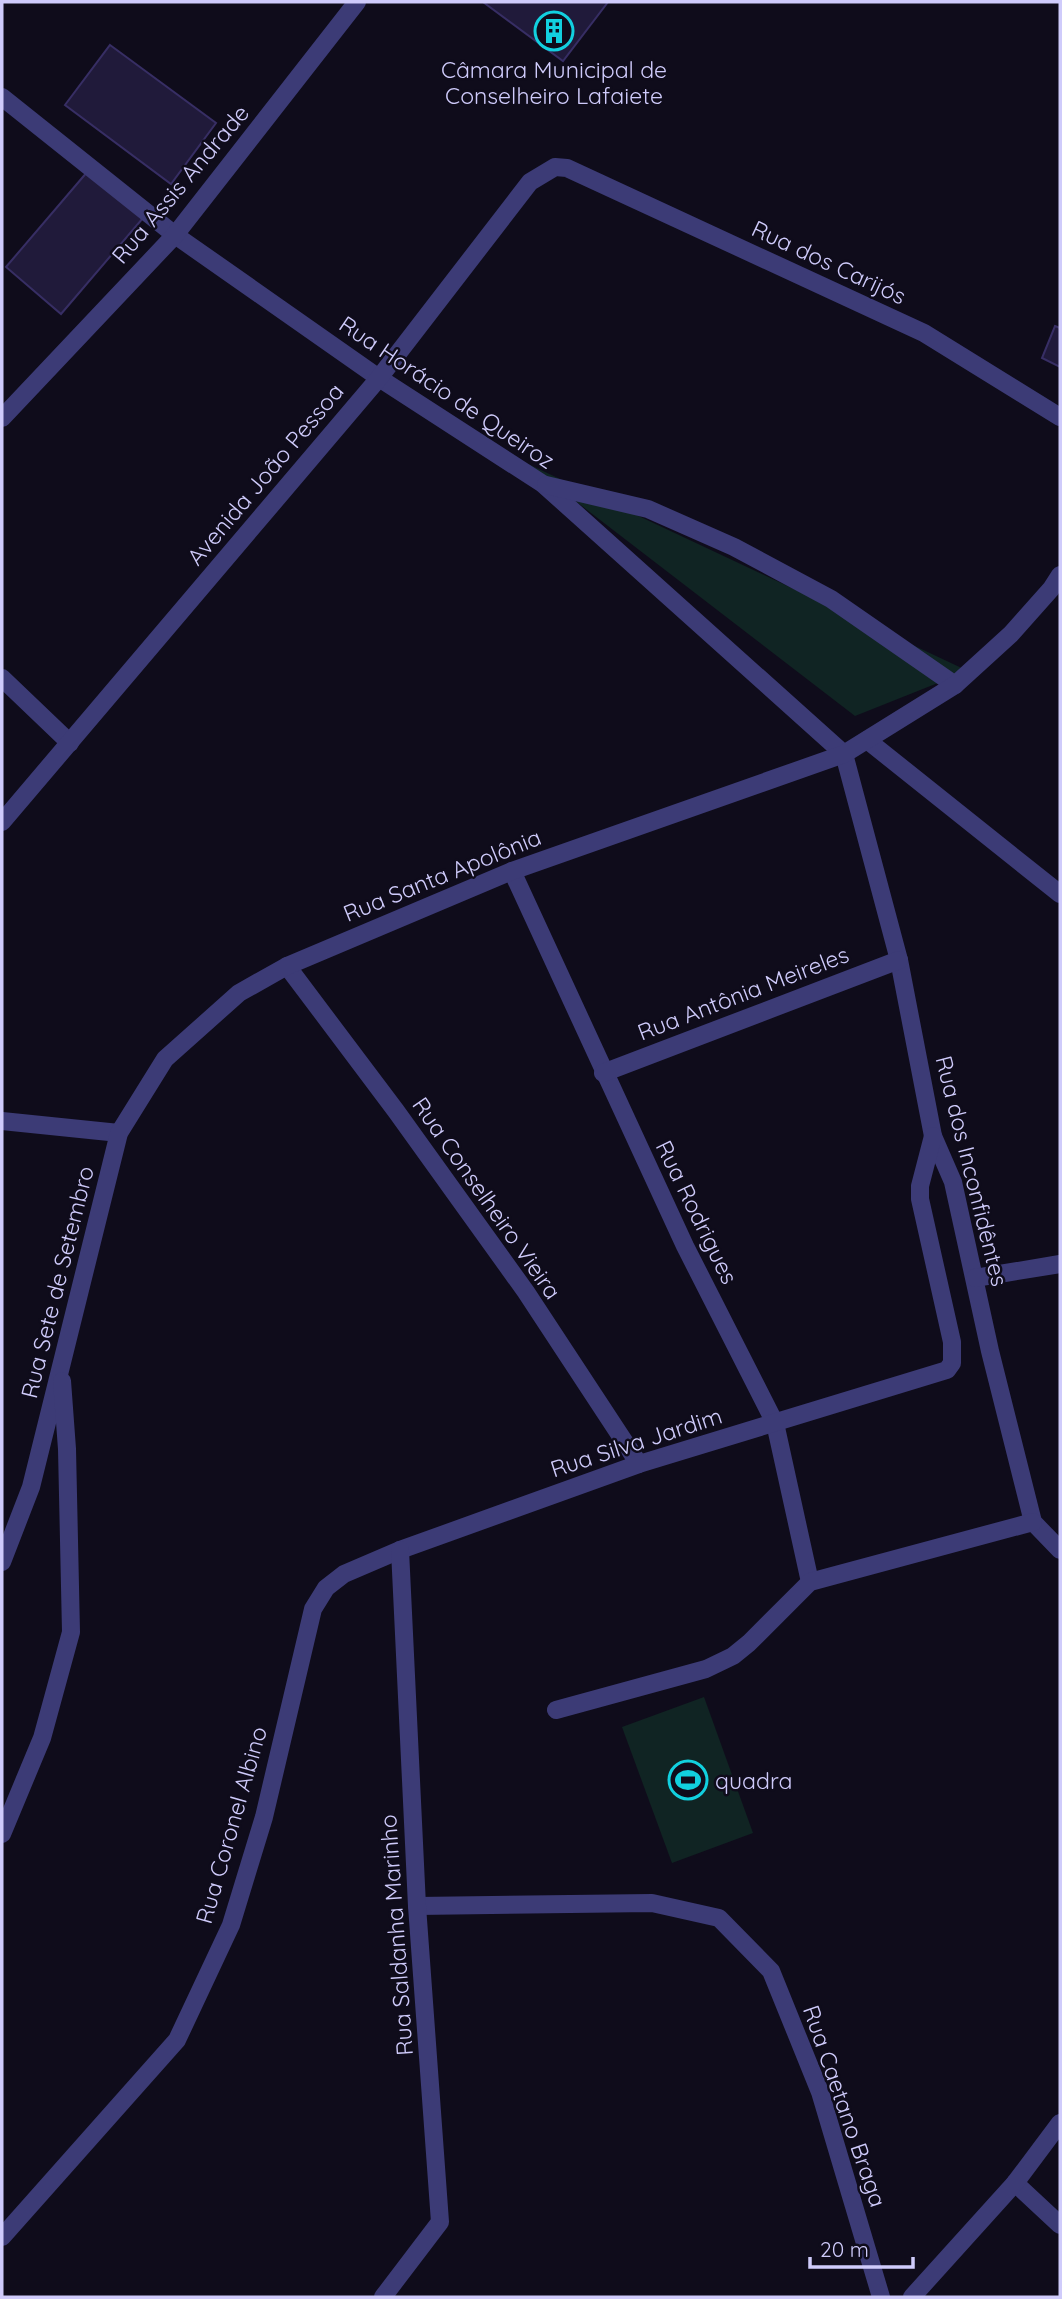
<svg xmlns="http://www.w3.org/2000/svg" width="1062" height="2299" font-family="Quicksand,sans-serif">
<style>
.green{fill:#102423}
.building{fill:#201a3a;stroke:#372e64;stroke-width:2}
.lines{fill:none;stroke-linecap:round;stroke-linejoin:round}
.minor{stroke:#3c3b76;stroke-width:18}
.labels{text-anchor:middle;dominant-baseline:central;stroke-width:5;stroke-linejoin:round;paint-order:stroke}
.poi-label{font-size:23px;fill:#cfcbfb;stroke:#0f0c1b}
.street-label{font-size:23px;fill:#cfcbfb;stroke:#0f0c1b}
</style>
<rect width="100%" height="100%" fill="#0f0c1b"/>
<g class="green">
<path d="M526 463 968 671 855 716Z"/>
<path d="M704 1697 753 1833 672 1863 622 1727Z"/>
</g>
<g class="building">
<path d="M483 2H608L563 61Z"/>
<path d="M110 45 216 123 171 184 65 105Z"/>
<path d="M88 171 143 218 61 314 6 267Z"/>
<path d="M1055 326 1060 328V367L1042 358Z"/>
</g>
<g class="lines">
<g class="minor">
<path d="M2 97 175 235 379 378 543 484 844 754"/>
<path d="M2 418 175 235 357 2"/>
<path d="M546 485 648 509 734 547 831 599 955 685"/>
<path d="M2 678 70 743"/>
<path d="M867 740 1060 894"/>
<path d="M844 754 899 960 933 1136 953 1182 990 1351 1033 1522 1060 1550"/>
<path d="M2 822 379 378 530 182 555 167 567 168 924 333 1060 417"/>
<path d="M512 871 685 1246 775 1423 810 1582"/>
<path d="M287 966 396 1111 526 1292 639 1464"/>
<path d="M603 1073 899 960"/>
<path d="M2 1121 119 1133"/>
<path d="M975 1278 1060 1264"/>
<path d="M2 1562 31 1487 119 1133 165 1059 239 993 287 966 512 871 844 754 955 685 1011 634 1051 589 1060 575"/>
<path d="M556 1710 706 1669 733 1656 749 1643 810 1582 1033 1522"/>
<path d="M2 1834 42 1738 71 1632 67 1449 62 1381"/>
<path d="M417 1906 652 1903 719 1918 771 1971 820 2092 881 2297"/>
<path d="M1015 2183 1060 2225"/>
<path d="M2 2237 177 2040 231 1925 264 1817 313 1609 326 1588 344 1574 400 1550 639 1464 947 1370 952 1363V1342L920 1199V1186L933 1136"/>
<path d="M383 2297 440 2222 417 1906 400 1550"/>
<path d="M912 2297 1015 2183 1060 2123"/>
</g>
</g>
<defs>
<symbol id="building-ring" viewBox="-11 -11 22 22"><circle r="9.5" fill="#0f0c1b" stroke="#12d0df" stroke-width="1.5"/><path d="M-4-6H4V6H1V3H-1V6H-4ZM-2.5-4.3h1.7v1.8h-1.7ZM.8-4.3h1.7v1.8H.8ZM-2.5-1h1.7V.8h-1.7ZM.8-1h1.7V.8H.8Z" fill="#12d0df"/></symbol>
<symbol id="stadium-ring" viewBox="-11 -11 22 22"><circle r="9.5" fill="#0f0c1b" stroke="#12d0df" stroke-width="1.5"/><path d="M0-5a6.5 5 0 1 0 0 10a6.5 5 0 1 0 0-10ZM-3.5-1.8h7v3.6h-7Z" fill="#12d0df"/></symbol>
</defs>
<g fill-rule="evenodd">
<use href="#building-ring" x="532" y="9" width="44" height="44"/>
<use href="#stadium-ring" x="666" y="1758" width="44" height="44"/>
</g>
<g class="labels">
<g class="poi-label">
<text x="554" y="69">Câmara Municipal de<tspan x="554" dy="26">Conselheiro Lafaiete</tspan></text>
<text x="715" y="1780" text-anchor="start">quadra</text>
</g>
<g class="street-label">
<text transform="translate(180 184) rotate(-50)">Rua Assis Andrade</text>
<text transform="translate(829 262) rotate(25)">Rua dos Carijós</text>
<text transform="translate(447 392) rotate(34)">Rua Horácio de Queiroz</text>
<text transform="translate(265 474) rotate(-50)">Avenida João Pessoa</text>
<text transform="translate(442 875) rotate(-22)">Rua Santa Apolônia</text>
<text transform="translate(743 993) rotate(-21)">Rua Antônia Meireles</text>
<text transform="translate(972 1171) rotate(76)">Rua dos Inconfidêntes</text>
<text transform="translate(487 1198) rotate(55)">Rua Conselheiro Vieira</text>
<text transform="translate(697 1212) rotate(64)">Rua Rodrigues</text>
<text transform="translate(57 1282) rotate(-76)">Rua Sete de Setembro</text>
<text transform="translate(636 1442) rotate(-18)">Rua Silva Jardim</text>
<text transform="translate(231 1825) rotate(-74)">Rua Coronel Albino</text>
<text transform="translate(396 1935) rotate(-94)">Rua Saldanha Marinho</text>
<text transform="translate(845 2106) rotate(71)">Rua Caetano Braga</text>
</g>
</g>
<rect width="1062" height="2299" fill="none" stroke="#cfcbfb" stroke-width="7"/>
<path d="M810 2257v10h103v-10" fill="none" stroke="#cfcbfb" stroke-width="3.5"/>
<text x="820" y="2257" font-size="21" fill="#cfcbfb" stroke="#0f0c1b" stroke-width="5" paint-order="stroke">20 m</text>
</svg>
